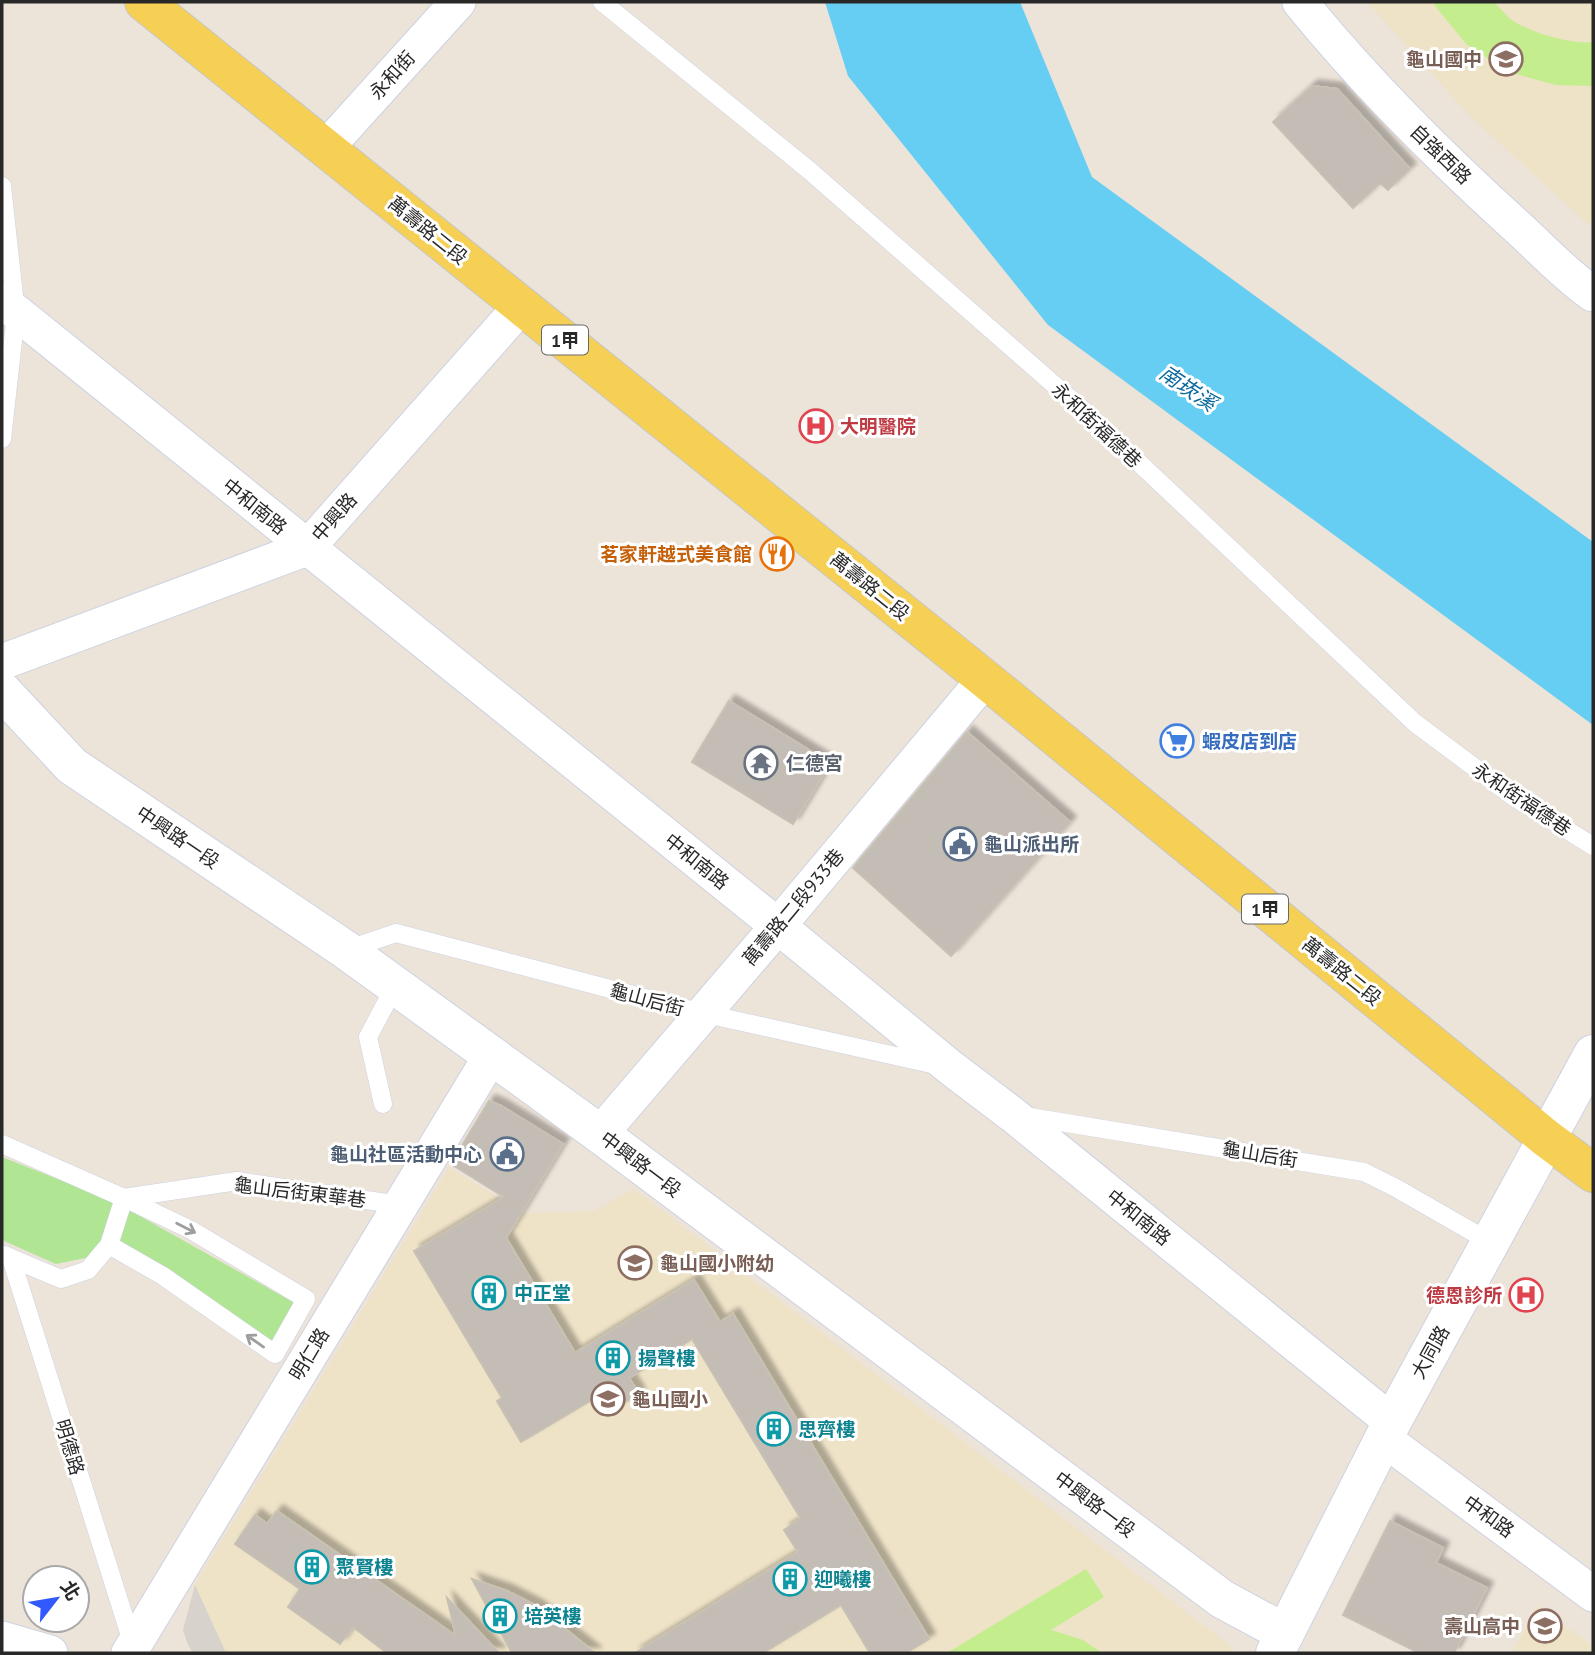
<svg xmlns="http://www.w3.org/2000/svg" width="1595" height="1655" font-family="'PT Sans','Noto Sans TC',sans-serif">
<style>
.education{fill:#eee2c7}
.green{fill:#afe593}
.pitch{fill:#c4ed8e}
.plaza{fill:#d7d3cc}
.water{fill:#67cef3}
.building{fill:#c3bdb6;stroke:#c7c0b3;stroke-width:2;filter:url(#shadow)}
.lines{fill:none;stroke-linecap:round;stroke-linejoin:round}
.service-casing{stroke:#ced2e2;stroke-width:19}
.minor-casing{stroke:#ced2e2;stroke-width:37}
.tertiary-casing{stroke:#ced2e2;stroke-width:40}
.primary-casing{stroke:#c7c7c7;stroke-width:40}
.service{stroke:#fff;stroke-width:18}
.minor{stroke:#fff;stroke-width:35}
.tertiary{stroke:#fff;stroke-width:38}
.primary{stroke:#f6d054;stroke-width:38}
.oneway{stroke:#9e9e9e}
.labels{text-anchor:middle;dominant-baseline:central;stroke-width:6;stroke-linejoin:round;paint-order:stroke}
.shield{fill:#fff;stroke:#686868;stroke-width:2}
.shield-label{font-size:18px;font-weight:bold;fill:#282828}
.education-label{font-size:19px;font-weight:bold;fill:#785e54;stroke:#fff;text-anchor:end}
.street-label{font-size:19px;fill:#282828;stroke:#fff}
.health-label{font-size:19px;font-weight:bold;fill:#be3a42;stroke:#fff;text-anchor:start}
.food-label{font-size:19px;font-weight:bold;fill:#c56008;stroke:#fff;text-anchor:end}
.shop-label{font-size:19px;font-weight:bold;fill:#366cbe;stroke:#fff;text-anchor:start}
.worship-label{font-size:19px;font-weight:bold;fill:#5b616d;stroke:#fff;text-anchor:start}
.service-label{font-size:19px;font-weight:bold;fill:#4e5e75;stroke:#fff;text-anchor:start}
.culture-label{font-size:19px;font-weight:bold;fill:#0d838f;stroke:#fff;text-anchor:start}
.water-label{font-size:21px;font-style:italic;fill:#08699d;stroke:#fff}
</style>
<defs>
<filter id="shadow"><feDropShadow dx="6" dy="-6" stdDeviation="2" flood-color="#0004"/></filter>
</defs>
<rect width="100%" height="100%" fill="#ece3d9"/>
<g class="education">
<path d="M1367 2H1593V227L1581 218 1471 117Z"/>
<path d="M449 1168 524 1213 594 1211 634 1189 1233 1648 1230 1653H226L195 1585Z"/>
<path d="M1536 1605 1593 1646V1653H1513Z"/>
</g>
<path class="green" d="M2 1157 113 1201 307 1310 279 1346 119 1251 56 1264 2 1240Z"/>
<g class="pitch">
<path d="M1434 2H1494C1499 7 1504 13 1509 18 1527 32 1571 45 1593 42V86L1556 85 1509 72 1467 45 1435 6Z"/>
<path d="M1086 1569 1104 1597 1051 1630 1083 1640 1102 1653H947Z"/>
</g>
<path class="plaza" d="M195 1585 226 1653H193L188 1645 183 1630Z"/>
<path class="water" d="M825 2H1020L1092 177 1593 542V725L1048 325 848 76Z"/>
<g class="building">
<path d="M1312 86 1337 89 1410 169 1388 190 1380 183 1353 208 1273 122Z"/>
<path d="M729 701 830 763 793 824 692 762Z"/>
<path d="M967 732 1070 822 951 956 853 868Z"/>
<path d="M489 1101 501 1106 563 1144 506 1238 575 1353 694 1280 720 1322 733 1314 929 1639 906 1653H870L841 1605 763 1653H635L798 1552 784 1530 801 1519 692 1339 629 1378 639 1394 605 1414 595 1398 521 1442 497 1401 502 1398 414 1251 504 1197 451 1164Z"/>
<path d="M277 1511 456 1636 447 1598 499 1653H387L353 1627 340 1644 288 1607 300 1589 235 1544 255 1515 267 1524Z"/>
<path d="M1390 1521 1443 1548 1436 1563 1487 1588 1454 1653H1419L1343 1615Z"/>
<path d="M472 1579 507 1591 537 1606 595 1653H512Z"/>
</g>
<g class="lines">
<defs>
<g id="service">
<path d="M602 2 810 171 1083 410 1415 723 1514 797 1593 846"/>
<path d="M2 186 16 314 2 439"/>
<path d="M346 950 396 933 702 1013 936 1065"/>
<path d="M383 1104 368 1037 395 986"/>
<path d="M1024 1116 1364 1172 1396 1188 1490 1242"/>
<path d="M2 1144 124 1198 237 1181 400 1205"/>
<path d="M5 1255 11 1258 133 1645"/>
<path d="M11 1258 61 1279 88 1270 109 1245 124 1198 191 1230 306 1299 275 1354 163 1276 109 1245"/>
</g>
<g id="minor">
<path d="M1300 2C1364 81 1437 154 1513 223 1539 246 1564 274 1593 294"/>
<path d="M326 148 458 2"/>
<path d="M2 301 778 926 951 1068 1013 1115 1392 1422"/>
<path d="M2 662 307 548 522 305"/>
<path d="M600 1134 778 926 985 679"/>
<path d="M1384 1439 1593 1594"/>
<path d="M2 1639 50 1653"/>
<path d="M129 1653 491 1056"/>
</g>
<g id="tertiary">
<path d="M2 691 72 766 346 950 600 1134 1222 1599 1285 1633"/>
<path d="M1275 1653 1392 1422 1593 1054"/>
</g>
<path id="primary" d="M144 2 985 679 1546 1138 1593 1173"/>
</defs>
<use href="#service" class="service-casing"/>
<use href="#minor" class="minor-casing"/>
<use href="#tertiary" class="tertiary-casing"/>
<use href="#primary" class="primary-casing"/>
<use href="#service" class="service"/>
<use href="#minor" class="minor"/>
<use href="#tertiary" class="tertiary"/>
<use href="#primary" class="primary"/>
</g>
<defs><path id="oneway-shaft" d="M-6 0H5M1.5-3L5.5 0L1.5 3" fill="none" stroke-width="1.6" stroke-linecap="round" stroke-linejoin="round" transform="scale(1.75)"/></defs>
<g class="oneway">
<use href="#oneway-shaft" transform="translate(186 1228) rotate(27)"/>
<use href="#oneway-shaft" transform="translate(255 1341) rotate(-145)"/>
</g>
<defs>
<symbol id="school-ring" viewBox="-11 -11 22 22"><circle r="9.5" fill="#fff" stroke="#8d6e63" stroke-width="1.5"/><path d="M0-5L7-2L0 1L-7-2ZM-4 1L0 2.5L4 1V4Q0 6-4 4Z" fill="#8d6e63"/></symbol>
<symbol id="hospital-ring" viewBox="-11 -11 22 22"><circle r="9.5" fill="#fff" stroke="#e0444e" stroke-width="1.5"/><path d="M-5-5h3v3.5h4V-5h3V5h-3V1.5h-4V5h-3Z" fill="#e0444e"/></symbol>
<symbol id="restaurant-ring" viewBox="-11 -11 22 22"><circle r="9.5" fill="#fff" stroke="#e8710a" stroke-width="1.5"/><path d="M-5-6h1v4h1v-4h1v4h1v-4h1v5L-1.5 .5V6h-2V.5L-5-1ZM5-6V6H3V1.5H1.5Q1.5-4 5-6Z" fill="#e8710a"/></symbol>
<symbol id="supermarket-ring" viewBox="-11 -11 22 22"><circle r="9.5" fill="#fff" stroke="#3f7fe0" stroke-width="1.5"/><path d="M-6-5.5h2.5l.6 2H6L4.5 2H-2.5L-4.4-4H-6ZM-1.5 3.2a1.3 1.3 0 1 0 .1 0ZM3 3.2a1.3 1.3 0 1 0 .1 0Z" fill="#3f7fe0"/></symbol>
<symbol id="temple-ring" viewBox="-11 -11 22 22"><circle r="9.5" fill="#fff" stroke="#6b7280" stroke-width="1.5"/><path d="M0-6L5-2H3V0L6.5 2.5H4V6H1.5V3h-3V6H-4V2.5H-6.5L-3 0V-2H-5Z" fill="#6b7280"/></symbol>
<symbol id="civic-ring" viewBox="-11 -11 22 22"><circle r="9.5" fill="#fff" stroke="#5c6f8a" stroke-width="1.5"/><path d="M-.6-6.5H3V-4.5H.6V-3L4-1V1h2V6H-6V1h2V-1L-.6-3ZM-1.2 2.5V6h2.4V2.5Z" fill="#5c6f8a"/></symbol>
<symbol id="building-ring" viewBox="-11 -11 22 22"><circle r="9.5" fill="#fff" stroke="#0f9aa8" stroke-width="1.5"/><path d="M-4-6H4V6H1V3H-1V6H-4ZM-2.5-4.3h1.7v1.8h-1.7ZM.8-4.3h1.7v1.8H.8ZM-2.5-1h1.7V.8h-1.7ZM.8-1h1.7V.8H.8Z" fill="#0f9aa8"/></symbol>
</defs>
<g fill-rule="evenodd">
<use href="#school-ring" x="1487" y="40" width="38" height="38"/>
<use href="#hospital-ring" x="797" y="407" width="38" height="38"/>
<use href="#restaurant-ring" x="758" y="535" width="38" height="38"/>
<use href="#supermarket-ring" x="1158" y="722" width="38" height="38"/>
<use href="#temple-ring" x="742" y="744" width="38" height="38"/>
<use href="#civic-ring" x="941" y="825" width="38" height="38"/>
<use href="#civic-ring" x="488" y="1135" width="38" height="38"/>
<use href="#school-ring" x="616" y="1244" width="38" height="38"/>
<use href="#building-ring" x="470" y="1274" width="38" height="38"/>
<use href="#hospital-ring" x="1507" y="1276" width="38" height="38"/>
<use href="#building-ring" x="594" y="1339" width="38" height="38"/>
<use href="#school-ring" x="589" y="1380" width="38" height="38"/>
<use href="#building-ring" x="755" y="1410" width="38" height="38"/>
<use href="#building-ring" x="293" y="1548" width="38" height="38"/>
<use href="#building-ring" x="771" y="1560" width="38" height="38"/>
<use href="#building-ring" x="481" y="1597" width="38" height="38"/>
<use href="#school-ring" x="1526" y="1607" width="38" height="38"/>
</g>
<g class="labels">
<g class="shield">
<rect x="542" y="325.5" width="46" height="29" rx="5"/>
<rect x="1242" y="894.5" width="46" height="29" rx="5"/>
</g>
<g class="shield-label">
<text x="565" y="340">1甲</text>
<text x="1265" y="909">1甲</text>
</g>
<g class="education-label">
<text x="1482" y="59">龜山國中</text>
<text x="660" y="1263" text-anchor="start">龜山國小附幼</text>
<text x="632" y="1399" text-anchor="start">龜山國小</text>
<text x="1520" y="1626">壽山高中</text>
</g>
<g class="street-label">
<text transform="translate(392 75) rotate(-48)">永和街</text>
<text transform="translate(1441 154) rotate(44)">自強西路</text>
<text transform="translate(428 230) rotate(39)">萬壽路二段</text>
<text transform="translate(1097 425) rotate(43)">永和街福德巷</text>
<text transform="translate(255 506) rotate(39)">中和南路</text>
<text transform="translate(334 517) rotate(-49)">中興路</text>
<text transform="translate(870 586) rotate(39)">萬壽路二段</text>
<text transform="translate(1522 799) rotate(34)">永和街福德巷</text>
<text transform="translate(178 837) rotate(34)">中興路一段</text>
<text transform="translate(697 861) rotate(39)">中和南路</text>
<text transform="translate(793 907) rotate(-50)">萬壽路二段933巷</text>
<text transform="translate(1342 971) rotate(39)">萬壽路二段</text>
<text transform="translate(647 999) rotate(15)">龜山后街</text>
<text transform="translate(1260 1154) rotate(9)">龜山后街</text>
<text transform="translate(641 1164) rotate(37)">中興路一段</text>
<text transform="translate(300 1192) rotate(7)">龜山后街東華巷</text>
<text transform="translate(1139 1217) rotate(39)">中和南路</text>
<text transform="translate(1430 1352) rotate(-61)">大同路</text>
<text transform="translate(309 1354) rotate(-59)">明仁路</text>
<text transform="translate(70 1447) rotate(73)">明德路</text>
<text transform="translate(1095 1504) rotate(37)">中興路一段</text>
<text transform="translate(1489 1516) rotate(36)">中和路</text>
</g>
<g class="health-label">
<text x="840" y="426">大明醫院</text>
<text x="1502" y="1295" text-anchor="end">德恩診所</text>
</g>
<g class="food-label">
<text x="752" y="554">茗家軒越式美食館</text>
</g>
<g class="shop-label">
<text x="1202" y="741">蝦皮店到店</text>
</g>
<g class="worship-label">
<text x="786" y="763">仁德宮</text>
</g>
<g class="service-label">
<text x="984" y="844">龜山派出所</text>
<text x="482" y="1154" text-anchor="end">龜山社區活動中心</text>
</g>
<g class="culture-label">
<text x="514" y="1293">中正堂</text>
<text x="638" y="1358">揚聲樓</text>
<text x="798" y="1429">思齊樓</text>
<text x="336" y="1567">聚賢樓</text>
<text x="814" y="1579">迎曦樓</text>
<text x="524" y="1616">培英樓</text>
</g>
<g class="water-label">
<text transform="translate(1188 388) rotate(34)">南崁溪</text>
</g>
</g>
<rect width="1595" height="1655" fill="none" stroke="#282828" stroke-width="7"/>
<g transform="translate(56 1599) rotate(59)"><circle r="33" fill="#ffffff" stroke="#a9a9a9" stroke-width="2"/>
<path d="M0-5L12 26L0 18L-12 26Z" fill="#3258ff"/>
<text y="-10" font-size="19" font-weight="bold" text-anchor="middle" fill="#282828">北</text>
</g>
</svg>
